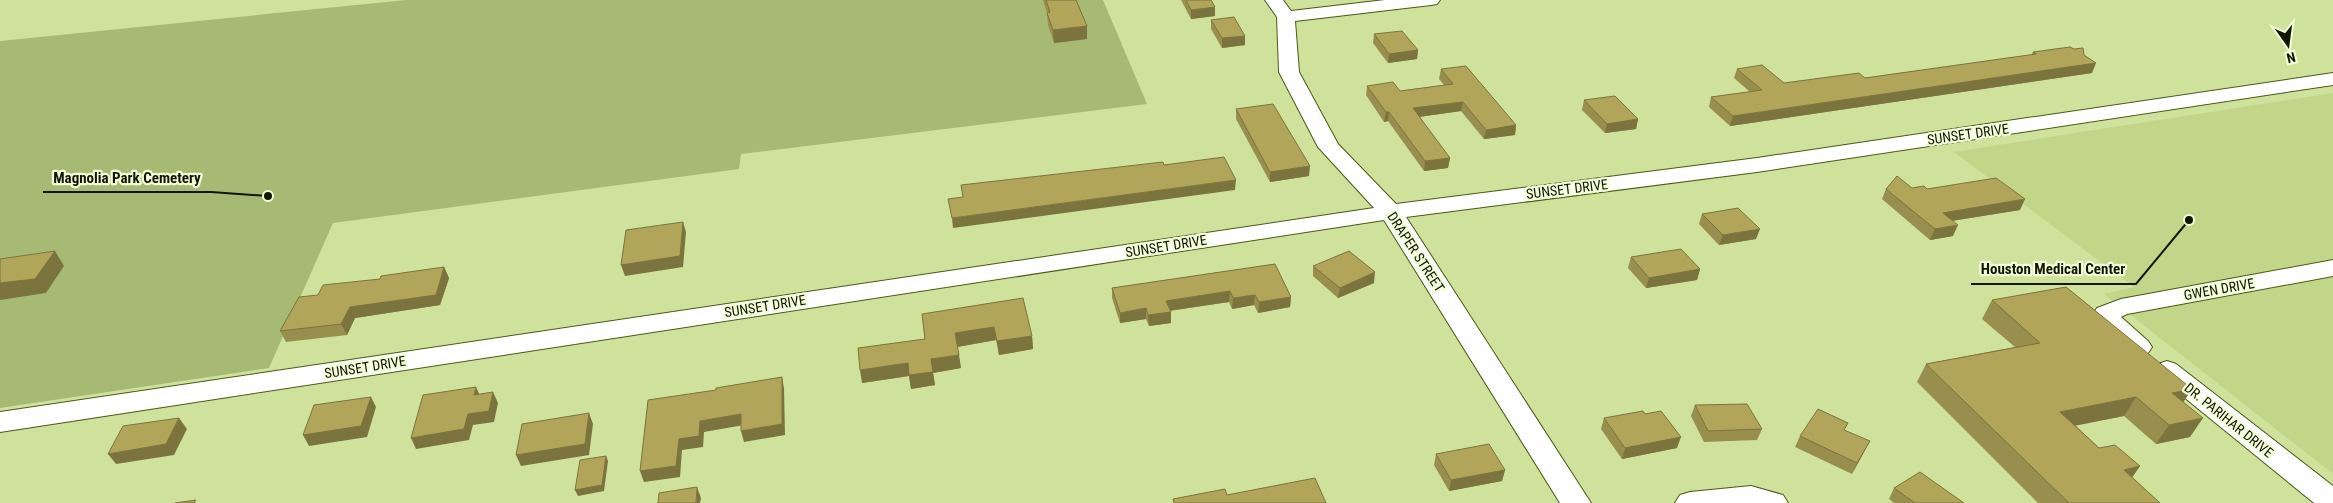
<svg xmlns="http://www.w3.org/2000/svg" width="2333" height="503" font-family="'Roboto Condensed',sans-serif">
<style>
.built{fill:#c1d689}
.green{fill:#a7ba74}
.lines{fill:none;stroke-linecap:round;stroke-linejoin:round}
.minor-casing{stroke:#4a5913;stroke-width:2}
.minor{fill:#fff;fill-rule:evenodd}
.wall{fill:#988e4d}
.shaded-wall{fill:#7c743e}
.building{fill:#b1a559;stroke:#7c743e}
.labels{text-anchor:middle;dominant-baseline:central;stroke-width:4.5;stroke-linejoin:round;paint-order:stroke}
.street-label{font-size:14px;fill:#111600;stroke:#f4fedb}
.leader{fill:none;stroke:#111600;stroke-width:2}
.callout-dot{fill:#111600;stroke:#f4fedb;stroke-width:2}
.callout-label{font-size:15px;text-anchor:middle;font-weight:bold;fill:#111600;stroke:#f4fedb;stroke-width:4.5;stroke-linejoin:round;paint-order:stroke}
</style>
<rect width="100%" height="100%" fill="#cee29c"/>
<path class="built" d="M2333 93V474L2104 294 2134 287 1954 152Z"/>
<path class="green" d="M406 0H1103L1147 104 741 154 739 169 333 223 269 368 0 408V41Z"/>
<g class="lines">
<defs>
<g id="minor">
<path d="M1265 0H1283L1291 11 1385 0H1440L1437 4 1431 5 1295 21 1299 72 1338 144 1396 204 1757 158 2333 73V85L1757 172 1406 217 1591 503H1560L1384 220 0 432V412L1374 208 1318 147 1279 72 1277 17Z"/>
<path d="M2333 260V276L2127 314 2121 317 2148 341 2152 347 2148 353C2123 360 2105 332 2093 314L2097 308 2121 299Z"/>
<path d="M2167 361 2176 364 2333 486V503H2314L2158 376 2154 370 2158 364Z"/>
<path d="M1751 486 1783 495 1788 503H1675L1680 495 1690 492Z"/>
</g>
</defs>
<use href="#minor" class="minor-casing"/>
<use href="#minor" class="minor"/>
</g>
<g class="wall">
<path d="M1043 0H1076L1087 26V39L1054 43 1048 25 1047 13Z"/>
<path d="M1181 0H1211L1215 16 1191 19Z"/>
<path d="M1211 20 1245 45 1222 48 1211 29Z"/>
<path d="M1374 34 1418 50 1417 59 1388 63 1373 43Z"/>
<path d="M2033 52 2084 55 2092 73 1730 126 1709 107 1711 97 1750 92 1734 78 1737 69 1784 83 1865 78 2031 55Z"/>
<path d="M1441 69 1516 125 1515 135 1484 139 1461 111 1419 117 1450 158 1448 168 1424 171 1388 121 1384 122 1366 95 1367 86 1400 91 1444 85 1439 79Z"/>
<path d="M1584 100 1638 119 1636 129 1605 133 1582 110Z"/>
<path d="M1236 109 1309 176 1270 182 1236 119Z"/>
<path d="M1912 188 1927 189 2020 210 1952 221 1953 236 1930 240 1882 199 1886 189Z"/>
<path d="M1702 214 1756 239 1719 245 1699 224Z"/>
<path d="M1631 257 1700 269 1697 280 1646 288 1628 268Z"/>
<path d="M1275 264 1291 297 1290 307 1258 313 1254 305 1232 309 1229 302 1170 311 1171 323 1149 326 1146 319 1120 323 1112 298V288Z"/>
<path d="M1313 266 1374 283 1338 298 1313 276Z"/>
<path d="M444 267 449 278 440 305 355 318 347 335 286 342 280 331 318 295 380 279Z"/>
<path d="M1992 300 2192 389 2183 402 2190 437 2156 444 2124 416 2075 425 2099 448 2140 466 2132 477 2160 503H2038L1917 382 1926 364 2015 347 1982 319Z"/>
<path d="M922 314 1032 336 1033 349 999 355 996 340 957 347 961 368 933 373 935 385 911 389 909 376 862 383 925 339Z"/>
<path d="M1695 405 1762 429 1757 440 1704 442 1691 416Z"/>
<path d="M1645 414 1677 448 1622 459 1601 429 1604 418Z"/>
<path d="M1845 430 1864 452 1852 474 1795 447 1800 436Z"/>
<path d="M1436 454 1505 470 1502 481 1449 491 1434 465Z"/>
<path d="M1894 488 1964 503H1894L1889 499Z"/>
</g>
<g class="shaded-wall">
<path d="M1215 7V16L1191 19V10Z"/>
<path d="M1087 26V39L1054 43 1053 30Z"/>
<path d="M1245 36V45L1222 48V38Z"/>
<path d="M1418 50 1417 59 1388 63 1389 54Z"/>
<path d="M2096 63 2092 73 1730 126 1733 116Z"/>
<path d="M1463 102 1461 111 1411 118 1413 108Z"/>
<path d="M1386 112H1389L1388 121 1384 122Z"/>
<path d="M1638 119 1636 129 1605 133 1607 124Z"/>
<path d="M1516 125 1515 135 1484 139 1486 130Z"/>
<path d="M1450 158 1448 168 1424 171 1425 161Z"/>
<path d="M1310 166 1309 176 1270 182V172Z"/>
<path d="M1236 180 1235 190 953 228 952 218Z"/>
<path d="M2025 199 2020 210 1938 223 1943 213Z"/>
<path d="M683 222 686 232 683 267 625 276 621 265Z"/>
<path d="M1958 225 1953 236 1930 240 1935 229Z"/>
<path d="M1760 229 1756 239 1719 245 1723 235Z"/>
<path d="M55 251 64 266 46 293 0 300V283Z"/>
<path d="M444 267 449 278 440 305 355 318 347 335 341 324 350 307Z"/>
<path d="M1700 269 1697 280 1646 288 1649 278Z"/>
<path d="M1375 272 1374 283 1338 298 1340 288Z"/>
<path d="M1230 291 1229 302 1166 311V301Z"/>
<path d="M1255 295 1254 305 1232 309 1233 298Z"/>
<path d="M1291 297 1290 307 1258 313 1259 302Z"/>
<path d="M1146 308V319L1120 323V313Z"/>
<path d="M1171 312V323L1149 326 1148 315Z"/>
<path d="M994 327 996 340 957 347 955 333Z"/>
<path d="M1032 336 1033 349 999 355 997 341Z"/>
<path d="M959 355 961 368 933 373 935 385 911 389 909 376 862 383 860 370Z"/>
<path d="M782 377 784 388 785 435 744 442 741 431Z"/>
<path d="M476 387 481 398 474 395Z"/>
<path d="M2192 389 2180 407 2172 393Z"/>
<path d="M493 392 498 403 494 422 473 425 469 440 416 449 411 438 468 414Z"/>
<path d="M371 397 376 407 367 437 309 446 303 435Z"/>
<path d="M2136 397 2124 416 2049 431 2060 412Z"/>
<path d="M589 413 593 424 589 455 521 466 516 455Z"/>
<path d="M741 414 744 425 704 432 703 447 682 450 680 477 644 482 640 471 700 421Z"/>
<path d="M179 418 187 429 174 455 116 464 108 454Z"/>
<path d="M2203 418 2190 437 2156 444 2169 425Z"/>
<path d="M1681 437 1677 448 1622 459 1625 448Z"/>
<path d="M1870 441 1852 474 1857 463Z"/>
<path d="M606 456 608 461 604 491 578 496 575 490Z"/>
<path d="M2140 466 2127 485 2124 470Z"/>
<path d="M1505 470 1502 481 1449 491 1451 480Z"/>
<path d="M697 487 701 498 700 503H696Z"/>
</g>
<g class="building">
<path d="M1046 0H1076L1087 26 1053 30 1047 13 1050 12Z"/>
<path d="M1186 0H1211L1215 7 1191 10Z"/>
<path d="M1234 17 1245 36 1222 38 1211 20Z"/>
<path d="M1402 31 1418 50 1389 54 1374 34Z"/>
<path d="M2070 47 2074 49 2083 48 2084 55 2096 63 1733 116 1711 97 1762 90 1737 69 1762 65 1784 83 1859 73 1865 78 2036 54 2033 52Z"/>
<path d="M1466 66 1516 125 1486 130 1463 102 1413 108 1450 158 1425 161 1389 112H1386L1367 86 1393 82 1400 91 1453 84 1441 69Z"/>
<path d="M1615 96 1638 119 1607 124 1584 100Z"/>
<path d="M1273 104 1310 166 1270 172 1236 109Z"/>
<path d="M1224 157 1236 180 952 218 948 199 963 197 961 185 1163 162 1164 165Z"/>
<path d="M1897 176 1912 188 1924 186 1927 189 1996 178 2025 199 1943 213 1958 225 1935 229 1886 189Z"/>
<path d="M1738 208 1760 229 1723 235 1702 214Z"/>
<path d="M683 222 680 256 621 265 626 230Z"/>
<path d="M1681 249 1700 269 1649 278 1631 257Z"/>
<path d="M55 251 35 279 0 283V259Z"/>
<path d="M1349 251 1375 272 1340 288 1313 266Z"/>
<path d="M1275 264 1291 297 1259 302 1255 295 1233 298 1230 291 1166 301 1171 312 1148 315 1146 308 1120 313 1112 288Z"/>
<path d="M444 267 436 295 350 307 341 324 280 331 299 297 318 295 323 285 380 279 381 276Z"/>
<path d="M2066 287 2192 389 2172 393 2203 418 2169 425 2136 397 2060 412 2099 448 2115 445 2140 466 2124 470 2160 503H2069L1926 364 2040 343 1992 300Z"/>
<path d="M1023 298 1032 336 997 341 994 327 955 333 959 355 931 359 933 372 909 375 908 363 860 370 858 348 925 339 922 314Z"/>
<path d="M782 377V424L741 431V414L700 421 699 436 679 439 676 466 640 471 648 400 716 390V388Z"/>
<path d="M476 387 474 395 493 392 489 411 468 414 464 429 411 438 423 395Z"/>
<path d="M371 397 361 426 303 435 314 405Z"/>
<path d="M1747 404 1762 429 1708 431 1695 405Z"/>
<path d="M1818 409 1848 423 1844 430 1870 441 1857 463 1800 436Z"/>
<path d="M1643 411 1645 414 1661 411 1681 437 1625 448 1604 418Z"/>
<path d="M589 413 585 444 516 455 522 424Z"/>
<path d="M179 418 166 444 108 454 123 426Z"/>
<path d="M1489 444 1505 470 1451 480 1436 454Z"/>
<path d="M606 456 602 485 575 490 580 460Z"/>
<path d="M1920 472 1964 503H1915L1894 488Z"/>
<path d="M1315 478 1326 503H1174L1173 499 1225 489 1227 495Z"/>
<path d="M697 487 696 503H658L659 493Z"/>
<path d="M196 500 194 503H175Z"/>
</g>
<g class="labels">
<g class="street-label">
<text transform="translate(1968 134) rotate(-8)">SUNSET DRIVE</text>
<text transform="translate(1567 189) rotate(-7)">SUNSET DRIVE</text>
<text transform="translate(1166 246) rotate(-9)">SUNSET DRIVE</text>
<text transform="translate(1416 252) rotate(57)">DRAPER STREET</text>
<text transform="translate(2219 289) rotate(-10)">GWEN DRIVE</text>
<text transform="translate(765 306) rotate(-9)">SUNSET DRIVE</text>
<text transform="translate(365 367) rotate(-9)">SUNSET DRIVE</text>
<text transform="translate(2229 420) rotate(39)">DR. PARIHAR DRIVE</text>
</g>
</g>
<path class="leader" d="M268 196L211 192H43M2189 220L2136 284H1971"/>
<g class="callout-dot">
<circle cx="268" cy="196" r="5"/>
<circle cx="2189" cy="220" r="5"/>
</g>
<g class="callout-label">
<text x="127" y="183">Magnolia Park Cemetery</text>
<text x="2053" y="274">Houston Medical Center</text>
</g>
<g transform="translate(2288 45) rotate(166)" stroke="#f4fedb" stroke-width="4" paint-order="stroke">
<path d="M0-4L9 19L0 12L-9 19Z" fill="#111600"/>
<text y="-8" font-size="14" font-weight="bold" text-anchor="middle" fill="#111600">N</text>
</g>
</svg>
